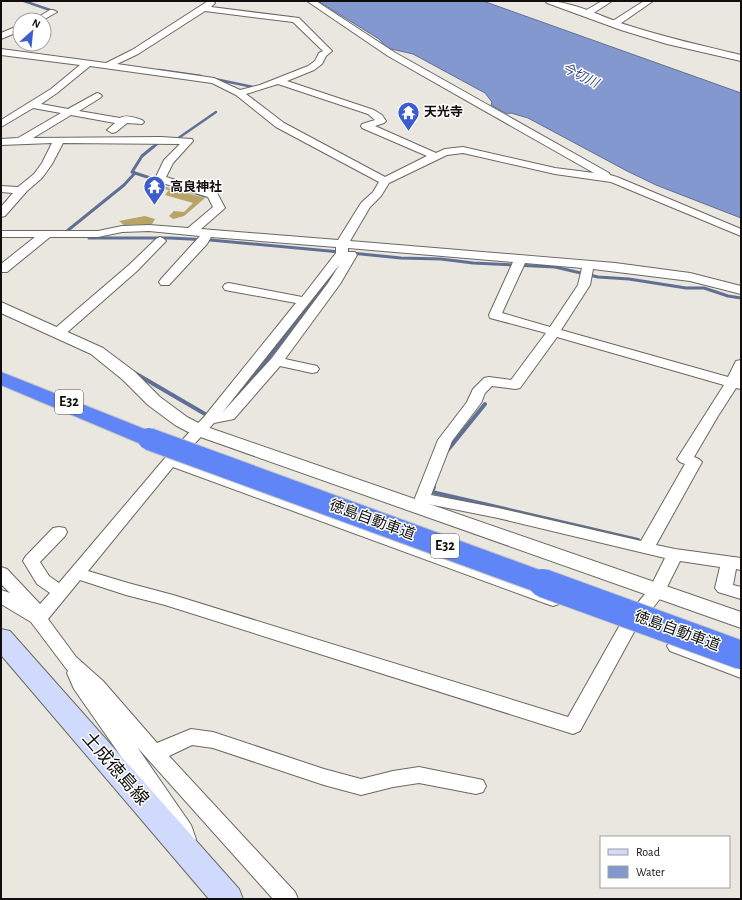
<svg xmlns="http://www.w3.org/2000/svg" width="742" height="900" font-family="'Alegreya Sans','Noto Sans JP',sans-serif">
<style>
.forest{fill:#b7a466}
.water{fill:#8398ce;stroke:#606f94}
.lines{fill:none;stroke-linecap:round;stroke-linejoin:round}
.stream-far2{stroke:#606f94;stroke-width:2.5}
.stream-far1{stroke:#606f94;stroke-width:3}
.stream{stroke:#606f94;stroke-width:4}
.minor-casing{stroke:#6a6861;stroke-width:2}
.tertiary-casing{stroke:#6a6861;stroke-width:2}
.secondary-casing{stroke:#6a6861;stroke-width:2}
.motorway-casing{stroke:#c5c5c5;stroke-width:2}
.minor{fill:#fff;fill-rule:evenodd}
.tertiary{fill:#fff;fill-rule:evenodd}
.secondary{fill:#cfdafc;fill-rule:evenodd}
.motorway{fill:#5f85f6;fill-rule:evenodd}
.motorway-bridge-far1-casing{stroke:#c5c5c5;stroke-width:24;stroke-linecap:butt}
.motorway-bridge-casing{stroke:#c5c5c5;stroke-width:30;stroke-linecap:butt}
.motorway-bridge-far1{stroke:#5f85f6;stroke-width:22}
.motorway-bridge{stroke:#5f85f6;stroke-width:28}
.labels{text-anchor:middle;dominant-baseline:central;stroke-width:3;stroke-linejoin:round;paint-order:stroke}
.far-water-label{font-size:13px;font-style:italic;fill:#33498c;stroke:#fff}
.far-poi-label{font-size:13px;font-weight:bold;fill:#0f0e0c;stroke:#fff;text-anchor:start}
.shield{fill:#fff;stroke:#575655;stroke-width:1}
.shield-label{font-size:14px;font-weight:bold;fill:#0f0e0c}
.street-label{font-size:15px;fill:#0f0e0c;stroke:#fff}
.near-street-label{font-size:18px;fill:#0f0e0c;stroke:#fff}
</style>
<rect width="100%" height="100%" fill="#eae7e0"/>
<g class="forest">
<path d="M159 185 205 198 184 216 173 219 169 216 174 211 184 212 193 203 165 195 169 190 155 188Z"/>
<path d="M145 216 155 219 152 224 124 225 119 221Z"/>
</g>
<path class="water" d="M318 1H483L741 93V218L656 185 627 171 528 118 511 113 507 114 491 105 492 102 485 93 413 54 387 48 379 39Z"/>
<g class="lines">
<g class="stream-far2">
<path d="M24 1 53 11"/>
<path d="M159 70 201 76"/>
<path d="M210 78 253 87"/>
<path d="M173 139H177L216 112"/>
<path d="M152 148 161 141"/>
</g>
<g class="stream-far1">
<path d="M135 173 205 196"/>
<path d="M67 231 124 185 135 173 132 172 142 156 153 147"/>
<path d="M89 238H170L210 240 340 252"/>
<path d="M351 253 401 258 441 259 473 263 555 267 598 277 629 279 686 288H704L728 296 741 298"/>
<path d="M284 338 330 280 341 262"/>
</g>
<g class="stream">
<path d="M133 372 205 414"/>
<path d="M238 396 285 337"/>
<path d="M447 451 485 404"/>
<path d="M434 487 432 492 638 540"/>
</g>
<defs>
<g id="minor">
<path d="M208 1H213L215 3 211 7 299 18 332 51 326 56 322 64 314 70 287 81 374 110 382 115 386 121 384 123 375 126 436 153 445 149 463 147 555 168 594 173 388 56 307 1H316L394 52 609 173 610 175 617 177 741 229V236L611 182 555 174 463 153 447 155 389 183 381 196 370 207 350 241 615 263 690 273 741 286V294L690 281 593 269 590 285 561 330 728 377 736 361 741 360V389L736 388 718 416 694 457 699 459 702 462 656 545 675 549 741 558V570L736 569 733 585 741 587V599L718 592 715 588 720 567 680 561 663 595 634 632 580 731 573 734 165 605 126 595 80 580 48 619 76 657 103 681 157 743 191 729 213 732 324 769 361 779 393 771 419 767 483 780 486 786 483 792 476 794 419 783 393 787 361 795 324 785 213 748 192 745 169 756 295 892 298 899H273L137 747 191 825 196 839 192 845 185 848 178 845 171 828 74 689 67 673 68 671 31 622 1 604V590L10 593 1 584V567L7 569 40 604 50 593 37 584 23 561 25 557 53 528 59 527 65 528 67 532 65 536 40 562 49 576 59 583 165 458 204 417 296 303 225 290 223 287 225 284 229 283 302 297 336 253V247L211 237 207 244 169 285H161L159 282 161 279 200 236 149 231 122 232 98 237H50L7 272H1V264L35 237H1V231H98L122 226 149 225 188 228 213 207 208 197 156 181 155 179 164 160 180 144 63 143 52 164 42 178 27 191 5 216 1 217V207L13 193 1 192V186L18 187 34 174 42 163 52 143 1 145V139L18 138 61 113 33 108 1 127V120L51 89 80 65 1 55V49L106 63 132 50ZM205 11 293 22 323 51 319 53 315 61 308 66 260 85 240 90 214 78 117 64 138 54ZM90 66 212 83 236 95 276 127 379 182 373 192 361 203 338 240 201 229 225 208 217 193 166 177 173 163 193 141 192 139 161 137 33 138 71 115 115 123 107 130 112 133 116 132 127 123 142 124 144 122 142 120C136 118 125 114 120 118L79 111 100 98 102 96 100 94 97 93 68 109 41 104 57 93ZM278 84 368 114 375 120 362 124 361 126 362 128 427 156 385 177 284 123 246 94ZM348 248 513 262 489 315 490 318 546 333 511 380 489 377 484 378 473 389 467 402 438 440 411 508 413 512 419 513 425 512 428 504 498 518 665 558 650 588 621 623 568 717 173 595 128 583 88 571 173 467 547 604 553 606 559 604 562 600 559 596 180 459 214 423 234 419 280 366 312 373 317 372 319 369 317 366 285 359 340 284 357 255 355 252H348ZM525 263 582 268 578 285 550 327 502 313ZM340 264 328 283 272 358 222 413ZM557 337 724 385 677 459 680 462 685 464 641 541 498 508 431 495 452 441 481 403 485 393 492 386 515 389 520 388Z"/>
<path d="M602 1H612L589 16H583V12Z"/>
<path d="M644 1H653L617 26H611L610 24 611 22Z"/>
<path d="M50 10H53L57 12 43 20H33Z"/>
<path d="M20 25V31L1 39V33Z"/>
<path d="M160 237 164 239 166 241 137 271 63 336H53L51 333 53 330 129 265 156 239Z"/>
<path d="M676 639 741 664V678L670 651 667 646 670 641Z"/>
</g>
<g id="tertiary">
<path d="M545 1C574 1 603 18 630 26 667 38 704 46 741 55V61L667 44 621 30 547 3Z"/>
<path d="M1 302 103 348 135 372 160 397 187 417 204 426 741 612V628L192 434 175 425 148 405 123 380 91 354 1 313Z"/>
</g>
<path id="secondary" d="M1 629 10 631 239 889 243 899H209L1 655Z"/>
<path id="motorway" d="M1 372 157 434 160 439 157 444 149 446 141 444 1 385Z"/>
</defs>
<use href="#minor" class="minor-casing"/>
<use href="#tertiary" class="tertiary-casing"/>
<use href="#secondary" class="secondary-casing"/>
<use href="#motorway" class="motorway-casing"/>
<use href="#minor" class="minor"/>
<use href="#tertiary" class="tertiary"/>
<use href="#secondary" class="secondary"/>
<use href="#motorway" class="motorway"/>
<defs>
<path id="motorway-bridge-far1" d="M149 439 546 584"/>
<path id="motorway-bridge" d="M543 583 741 655"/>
</defs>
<use href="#motorway-bridge-far1" class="motorway-bridge-far1-casing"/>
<use href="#motorway-bridge" class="motorway-bridge-casing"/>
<use href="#motorway-bridge-far1" class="motorway-bridge-far1"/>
<use href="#motorway-bridge" class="motorway-bridge"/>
</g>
<defs>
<symbol id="temple-pin" viewBox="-11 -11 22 30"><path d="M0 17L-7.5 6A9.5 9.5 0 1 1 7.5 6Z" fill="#3c5dce" stroke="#fff"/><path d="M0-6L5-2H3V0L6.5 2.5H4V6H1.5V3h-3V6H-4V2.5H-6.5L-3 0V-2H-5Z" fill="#fff"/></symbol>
</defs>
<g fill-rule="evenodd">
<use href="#temple-pin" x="396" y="100" width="25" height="34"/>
<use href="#temple-pin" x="142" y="174" width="25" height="34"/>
</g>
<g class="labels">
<g class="far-water-label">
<text transform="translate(580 76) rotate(26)">今切川</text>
</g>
<g class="far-poi-label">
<text x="424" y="112">天光寺</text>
<text x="170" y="187">高良神社</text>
</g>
<g class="shield">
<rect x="55" y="390" width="28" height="24" rx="3"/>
<rect x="431" y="534" width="28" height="24" rx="3"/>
</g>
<g class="shield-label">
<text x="69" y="402">E32</text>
<text x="445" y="546">E32</text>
</g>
<g class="street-label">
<text transform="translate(372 520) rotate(20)">徳島自動車道</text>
<text transform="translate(677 631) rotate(20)">徳島自動車道</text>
</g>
<g class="near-street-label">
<text transform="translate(115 769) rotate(49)">土成徳島線</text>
</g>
</g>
<rect width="742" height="900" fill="none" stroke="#0f0e0c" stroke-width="4"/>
<rect x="600" y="836" width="130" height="52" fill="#ffffff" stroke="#9f9f9e"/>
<rect x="608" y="849" width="20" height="6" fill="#cfdafc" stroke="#9f9f9e"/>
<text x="636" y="856" font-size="12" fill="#0f0e0c">Road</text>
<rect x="608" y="866" width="20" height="12" fill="#8398ce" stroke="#9f9f9e"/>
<text x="636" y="876" font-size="12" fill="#0f0e0c">Water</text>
<g transform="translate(32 32) rotate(27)"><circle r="19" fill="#ffffff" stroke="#9f9f9e"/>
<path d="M0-3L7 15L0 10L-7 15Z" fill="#3c5dce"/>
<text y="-6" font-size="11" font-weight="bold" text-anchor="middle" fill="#0f0e0c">N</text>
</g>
</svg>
